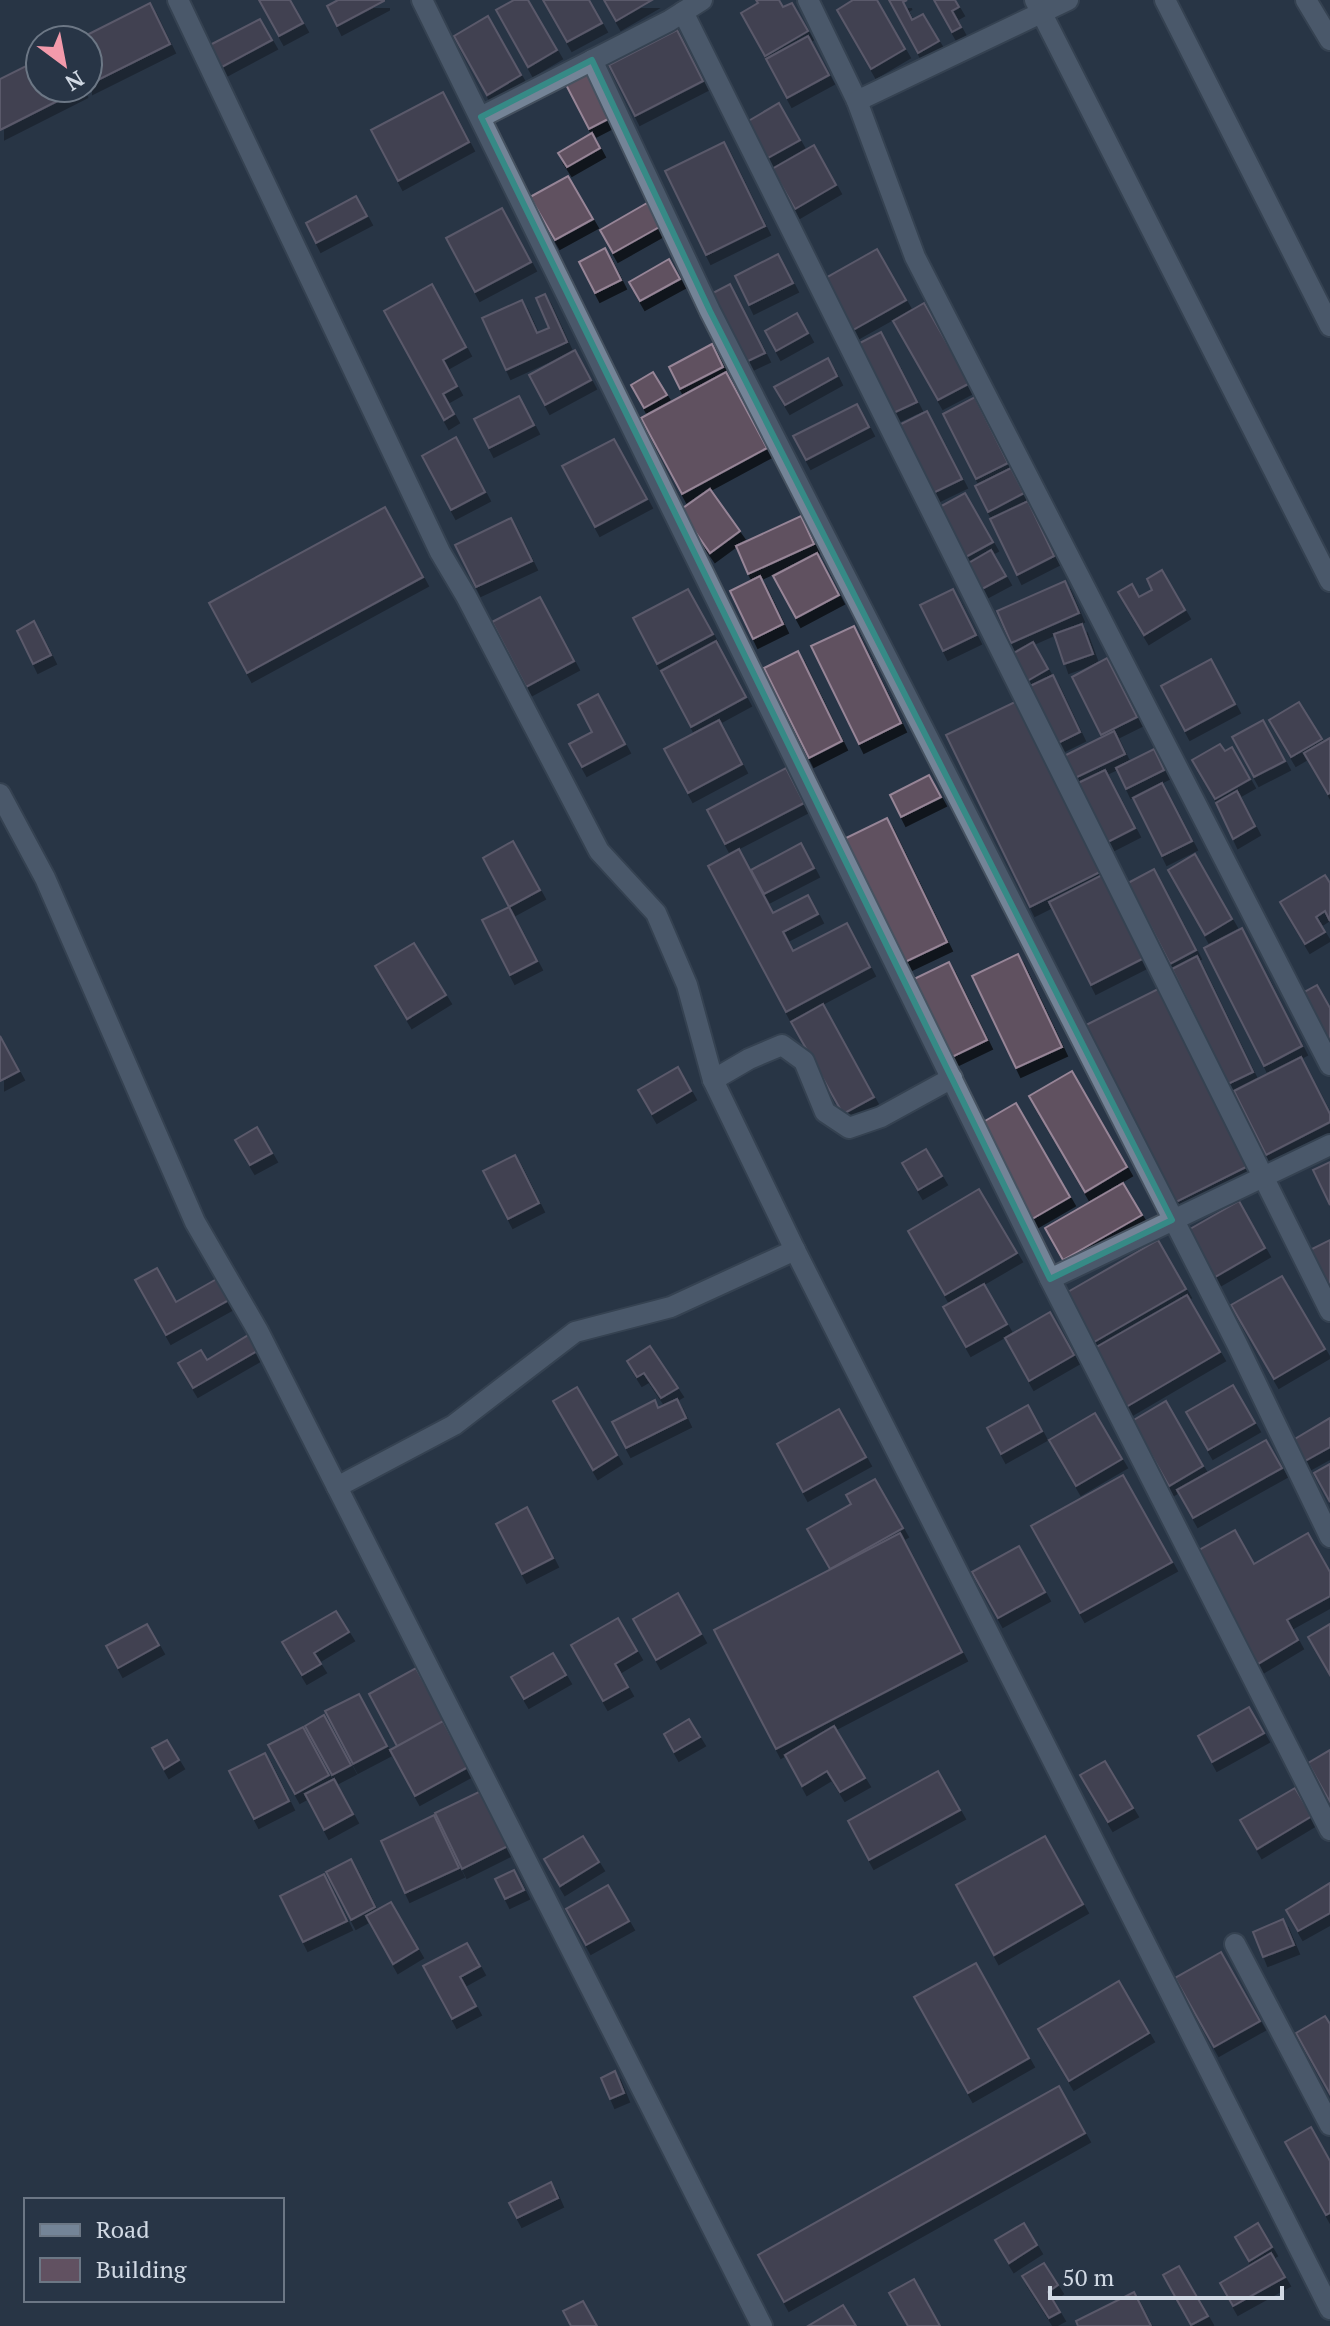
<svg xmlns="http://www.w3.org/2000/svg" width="1330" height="2326" font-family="'PT Serif',serif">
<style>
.building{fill:#615161;stroke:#978597;stroke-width:2;filter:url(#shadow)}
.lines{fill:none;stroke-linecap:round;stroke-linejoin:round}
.minor-casing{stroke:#465260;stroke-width:24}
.minor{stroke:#748497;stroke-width:20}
.marked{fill:none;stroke:#368a86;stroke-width:6;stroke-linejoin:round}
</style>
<defs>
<filter id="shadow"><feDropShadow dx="5" dy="9" stdDeviation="0" flood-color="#0009"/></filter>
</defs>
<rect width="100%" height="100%" fill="#283546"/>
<g class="building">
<path d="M259 0H290L303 23 279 36Z"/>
<path d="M338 0H384V1L337 26 327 6Z"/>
<path d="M514 0H528L557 50 528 67 496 10Z"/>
<path d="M543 0H589L602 23 567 42Z"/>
<path d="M604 0H652L616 21Z"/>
<path d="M756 0H779L783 7 792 3 808 31 765 56 741 13 758 3Z"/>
<path d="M853 0H877L905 49 871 69 837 10Z"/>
<path d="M889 0H907L903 2 912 20 923 14 939 41 918 53Z"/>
<path d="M934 0H955L959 7 952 11 961 27 952 32Z"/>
<path d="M150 3 170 44 88 85V40H77Z"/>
<path d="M488 16 521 75 487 95 454 36Z"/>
<path d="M260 19 272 40 220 68 208 46Z"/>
<path d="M677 30 703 81 635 116 609 65Z"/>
<path d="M808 36 829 75 787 98 766 59Z"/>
<path d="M40 59V88H83L0 130V79Z"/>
<path d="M584 68 610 118 589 129 563 79Z"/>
<path d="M443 92 469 142 398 181 371 130Z"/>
<path d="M779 103 800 140 766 159 745 123Z"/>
<path d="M592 133 600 148 567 167 558 153Z"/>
<path d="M724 142 765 226 706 255 665 171Z"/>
<path d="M814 145 836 185 795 209 772 169Z"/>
<path d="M568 176 593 219 555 240 530 197Z"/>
<path d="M356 196 367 216 316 243 306 223Z"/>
<path d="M647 203 661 226 613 253 600 230Z"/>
<path d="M502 208 531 262 475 292 446 238Z"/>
<path d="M605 248 621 280 595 293 579 262Z"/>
<path d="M877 249 906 300 853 330 824 279Z"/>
<path d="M778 254 793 283 749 305 735 276Z"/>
<path d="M669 259 680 279 640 301 629 282Z"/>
<path d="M432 284 466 347 443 360 457 386 443 394 454 414 444 420 384 311Z"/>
<path d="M730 284 765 353 746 362 711 294Z"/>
<path d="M545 294 567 342 506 370 482 318 522 300 537 333 549 328 536 298Z"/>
<path d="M924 303 970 383 938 400 893 321Z"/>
<path d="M797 313 808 333 776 351 765 331Z"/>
<path d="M881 332 917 402 889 415 854 346Z"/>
<path d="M712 344 723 367 680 389 669 367Z"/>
<path d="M575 350 591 380 545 405 529 375Z"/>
<path d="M828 358 837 376 785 405 774 387Z"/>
<path d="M653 372 667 395 644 408 631 385Z"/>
<path d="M726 372 767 448 682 494 641 418Z"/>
<path d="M519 396 534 425 489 448 474 419Z"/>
<path d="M975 397 1008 463 976 479 943 414Z"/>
<path d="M857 404 869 427 806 460 793 436Z"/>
<path d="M927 411 962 479 931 494 897 426Z"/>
<path d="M456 437 485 492 451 510 422 456Z"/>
<path d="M614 439 647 499 595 527 562 466Z"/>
<path d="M1011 468 1024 493 988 512 975 486Z"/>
<path d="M710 489 740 531 710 553 680 510Z"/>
<path d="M965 493 993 542 964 558 936 509Z"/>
<path d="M1028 501 1054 556 1017 575 990 519Z"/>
<path d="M385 507 423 577 247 673 209 603Z"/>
<path d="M801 516 814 544 748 574 736 546Z"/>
<path d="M511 518 532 561 476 587 455 545Z"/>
<path d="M991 550 1006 576 982 589 967 564Z"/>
<path d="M817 553 839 595 796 618 773 576Z"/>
<path d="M1162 570 1185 610 1144 635 1118 592 1132 584 1139 597 1152 590 1147 579Z"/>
<path d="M760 576 783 624 753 639 730 591Z"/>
<path d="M1065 581 1079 613 1011 643 997 611Z"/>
<path d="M688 589 713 634 657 664 633 618Z"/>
<path d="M953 589 976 635 943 651 920 605Z"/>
<path d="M540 597 574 661 526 687 492 622Z"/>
<path d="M34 621 51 655 33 664 17 631Z"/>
<path d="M1082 624 1093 654 1064 664 1054 634Z"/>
<path d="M854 626 901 723 859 744 811 646Z"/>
<path d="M716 641 746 697 691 727 661 671Z"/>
<path d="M1033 642 1048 669 1022 684 1007 657Z"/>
<path d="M798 651 842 741 809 758 764 668Z"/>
<path d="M1107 658 1137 717 1101 735 1072 677Z"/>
<path d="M1211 659 1235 704 1185 731 1161 686Z"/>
<path d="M1053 675 1080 732 1056 744 1028 687Z"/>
<path d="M598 694 625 744 582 767 569 744 592 732 578 705Z"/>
<path d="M1017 701 1100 872 1030 907 946 735Z"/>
<path d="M1299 702 1322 739 1291 757 1269 720Z"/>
<path d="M719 720 742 764 688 793 664 749Z"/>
<path d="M1263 720 1285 761 1254 777 1232 737Z"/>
<path d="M1114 731 1125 754 1073 779 1062 757Z"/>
<path d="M1330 738V793L1328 794 1304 753Z"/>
<path d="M1220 744 1225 751 1232 747 1250 779 1215 799 1192 760Z"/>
<path d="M1154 749 1164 770 1126 789 1116 768Z"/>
<path d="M786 768 804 803 725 844 707 810Z"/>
<path d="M1105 770 1135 828 1104 844 1074 785Z"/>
<path d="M929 775 941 797 901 817 890 795Z"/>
<path d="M1162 783 1192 841 1162 856 1133 798Z"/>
<path d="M1237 791 1255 826 1233 839 1216 803Z"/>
<path d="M887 818 947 942 903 963 844 839Z"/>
<path d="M513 841 540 890 509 907 483 858Z"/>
<path d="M801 843 814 868 764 894 751 870Z"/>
<path d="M739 849 773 913 808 895 818 914 783 932 793 951 847 923 870 967 786 1012 708 866Z"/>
<path d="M1195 854 1232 919 1205 935 1168 870Z"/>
<path d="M1154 869 1196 950 1170 964 1128 883Z"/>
<path d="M1102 875 1144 958 1091 985 1049 902Z"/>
<path d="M1325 875 1330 883V921L1325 911 1316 917 1325 932 1305 944 1280 902Z"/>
<path d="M509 907 537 961 510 975 482 920Z"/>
<path d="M1242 928 1302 1046 1264 1066 1204 948Z"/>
<path d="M414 943 446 995 407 1019 375 966Z"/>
<path d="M1018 954 1062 1047 1016 1068 972 976Z"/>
<path d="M1197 956 1253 1072 1228 1084 1172 969Z"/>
<path d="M949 962 987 1040 952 1057 914 979Z"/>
<path d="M1317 985 1330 1008V1040L1326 1043 1299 995Z"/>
<path d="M1160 988 1248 1166 1172 1204 1084 1026Z"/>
<path d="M823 1004 874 1097 843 1114 791 1022Z"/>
<path d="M0 1036 19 1071 0 1081Z"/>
<path d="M1301 1057 1330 1114V1122L1266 1155 1234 1091Z"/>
<path d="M678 1067 691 1091 652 1114 638 1090Z"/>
<path d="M1072 1071 1127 1167 1085 1192 1029 1096Z"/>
<path d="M1016 1103 1070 1197 1032 1219 978 1125Z"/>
<path d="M257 1127 272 1153 250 1165 235 1140Z"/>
<path d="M926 1149 942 1176 918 1190 902 1163Z"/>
<path d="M515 1155 539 1203 508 1219 483 1171Z"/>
<path d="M1330 1162V1205L1313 1170Z"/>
<path d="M1123 1183 1142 1215 1063 1260 1045 1228Z"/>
<path d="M979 1189 1017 1253 945 1295 908 1231Z"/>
<path d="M1239 1201 1265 1248 1210 1280 1183 1233Z"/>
<path d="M1158 1240 1186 1289 1094 1342 1066 1293Z"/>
<path d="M1330 1240V1292L1310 1250Z"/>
<path d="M157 1268 176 1302 222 1276 234 1297 166 1335 135 1280Z"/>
<path d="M1282 1276 1325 1349 1274 1379 1231 1305Z"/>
<path d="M984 1284 1007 1324 966 1347 943 1307Z"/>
<path d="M1187 1295 1220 1352 1126 1407 1093 1349Z"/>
<path d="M1050 1312 1074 1355 1029 1381 1005 1338Z"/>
<path d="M255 1331 264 1347 193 1388 178 1363 201 1350 207 1360Z"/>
<path d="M650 1346 678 1388 661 1398 644 1373 637 1377 627 1361Z"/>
<path d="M1233 1385 1255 1423 1208 1450 1186 1412Z"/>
<path d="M577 1387 617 1455 593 1470 553 1401Z"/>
<path d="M677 1399 686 1418 626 1448 612 1422 655 1400 658 1408Z"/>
<path d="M1166 1401 1203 1466 1169 1486 1132 1421Z"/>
<path d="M1028 1405 1042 1431 1001 1454 987 1428Z"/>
<path d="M839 1409 866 1457 803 1492 777 1444Z"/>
<path d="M1095 1413 1122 1459 1076 1486 1049 1440Z"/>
<path d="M1330 1418V1447L1305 1461 1293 1440Z"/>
<path d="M1266 1440 1282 1468 1193 1518 1177 1490Z"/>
<path d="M1330 1464V1502L1314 1473Z"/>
<path d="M1123 1475 1172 1562 1080 1613 1031 1526Z"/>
<path d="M875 1479 903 1528 830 1569 807 1529 851 1504 846 1495Z"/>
<path d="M527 1507 553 1558 522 1574 496 1524Z"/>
<path d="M1235 1530 1254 1564 1308 1533 1330 1572V1596L1287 1620 1298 1640 1256 1665 1192 1554Z"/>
<path d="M900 1533 962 1652 776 1749 714 1630Z"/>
<path d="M1019 1546 1045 1592 998 1618 972 1572Z"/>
<path d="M678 1593 701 1634 656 1660 633 1619Z"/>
<path d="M336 1611 349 1632 314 1653 321 1664 302 1675 282 1642Z"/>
<path d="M618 1618 637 1651 615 1664 628 1687 603 1701 571 1645Z"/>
<path d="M147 1624 159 1645 118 1668 106 1646Z"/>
<path d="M1330 1624V1675L1308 1637Z"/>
<path d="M553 1653 566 1675 524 1699 511 1677Z"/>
<path d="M416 1668 446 1722 398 1748 369 1694Z"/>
<path d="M359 1694 387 1746 353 1764 325 1711Z"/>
<path d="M1249 1707 1264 1733 1212 1762 1198 1736Z"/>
<path d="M324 1715 351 1765 332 1775 305 1726Z"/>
<path d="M689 1719 700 1737 674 1752 664 1734Z"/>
<path d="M443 1721 468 1767 415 1796 390 1750Z"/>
<path d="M834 1726 865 1778 840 1792 827 1771 802 1786 785 1755Z"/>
<path d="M303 1727 329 1775 295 1794 268 1745Z"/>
<path d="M167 1740 179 1760 164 1769 152 1748Z"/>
<path d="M1330 1750V1802L1308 1763Z"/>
<path d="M265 1753 289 1801 254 1819 229 1771Z"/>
<path d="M1105 1761 1133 1808 1108 1822 1080 1775Z"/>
<path d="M938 1771 960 1810 869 1860 848 1821Z"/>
<path d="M334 1779 353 1814 324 1830 305 1794Z"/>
<path d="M1295 1788 1312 1816 1257 1849 1240 1820Z"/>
<path d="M483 1790 510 1845 462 1869 435 1813Z"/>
<path d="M434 1815 459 1868 405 1893 381 1841Z"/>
<path d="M583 1836 599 1862 560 1886 544 1859Z"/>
<path d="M1045 1836 1083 1904 994 1955 956 1885Z"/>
<path d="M351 1859 375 1907 351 1920 326 1872Z"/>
<path d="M514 1870 524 1890 505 1899 495 1879Z"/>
<path d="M324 1874 347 1921 303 1942 280 1896Z"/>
<path d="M1330 1883V1913L1298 1931 1286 1910Z"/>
<path d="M608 1885 629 1921 586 1945 566 1909Z"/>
<path d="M391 1902 418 1949 393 1964 366 1916Z"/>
<path d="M1283 1919 1294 1945 1263 1957 1253 1932Z"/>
<path d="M467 1943 480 1966 460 1977 476 2006 452 2019 423 1966Z"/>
<path d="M1221 1952 1260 2021 1214 2047 1175 1978Z"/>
<path d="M976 1963 1029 2058 968 2093 914 1997Z"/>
<path d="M1119 1981 1149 2033 1069 2081 1038 2029Z"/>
<path d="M1325 2016 1330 2024V2094L1296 2033Z"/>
<path d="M615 2071 624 2093 610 2099 601 2078Z"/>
<path d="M1059 2086 1085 2133 784 2302 758 2255Z"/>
<path d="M1311 2127 1330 2161V2213L1326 2215 1285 2142Z"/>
<path d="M551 2182 558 2198 517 2218 509 2203Z"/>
<path d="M1024 2223 1037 2245 1009 2263 995 2240Z"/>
<path d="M1258 2223 1272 2247 1249 2261 1235 2237Z"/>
<path d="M1271 2253 1285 2277 1233 2306 1220 2283Z"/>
<path d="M1044 2263 1058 2285 1048 2292 1060 2312 1049 2318 1022 2276Z"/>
<path d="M1179 2266 1208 2316 1191 2325 1163 2275Z"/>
<path d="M914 2279 940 2326H908L889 2293Z"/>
<path d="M1134 2292 1151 2326H1078L1076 2321Z"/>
<path d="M583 2301 597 2326H571L563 2311Z"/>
<path d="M843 2305 856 2326H808Z"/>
</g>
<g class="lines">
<defs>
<g id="minor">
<path d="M178 0 440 552 466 596 599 851 656 913 687 985 713 1080 795 1250 1330 2309"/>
<path d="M422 0 1050 1279 1330 1830"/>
<path d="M808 0 857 101 915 257 1330 1065"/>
<path d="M1035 0 1330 581"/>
<path d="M1165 0 1330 326"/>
<path d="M1306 0 1330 40"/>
<path d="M683 12 1330 1311"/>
<path d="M592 60 710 311 1237 1344 1330 1537"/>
<path d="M857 101 1068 0"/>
<path d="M481 117 669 21 702 0"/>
<path d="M0 794 45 878 195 1222 258 1331 762 2326"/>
<path d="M713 1080 749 1059 782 1045 804 1061 825 1112 849 1128 881 1117 952 1078"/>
<path d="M1050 1279 1330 1145"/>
<path d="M337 1487 454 1425 575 1332 671 1307 795 1250"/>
<path d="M1235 1944 1330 2125"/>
</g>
</defs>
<use href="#minor" class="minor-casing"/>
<use href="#minor" class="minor"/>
</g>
<path d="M0 0H1330V2326H0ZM592 60 710 311 1172 1220 1050 1279 481 117Z" fill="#283546" fill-opacity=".55" fill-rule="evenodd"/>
<path class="marked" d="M592 60 710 311 1172 1220 1050 1279 481 117Z"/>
<rect x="24" y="2198" width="260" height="104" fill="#283546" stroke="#6c7785" stroke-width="2"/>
<rect x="40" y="2224" width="40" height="12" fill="#748497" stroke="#6c7785" stroke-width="2"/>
<text x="96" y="2238" font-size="24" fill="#d1d9e4">Road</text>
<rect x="40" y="2258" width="40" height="24" fill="#615161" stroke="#6c7785" stroke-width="2"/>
<text x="96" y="2278" font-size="24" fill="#d1d9e4">Building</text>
<g transform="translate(64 64) rotate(148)"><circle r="38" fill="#283546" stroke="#6c7785" stroke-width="2"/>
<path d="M0-6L14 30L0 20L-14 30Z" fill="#f39aab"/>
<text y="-12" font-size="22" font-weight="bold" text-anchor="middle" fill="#d1d9e4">N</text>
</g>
<path d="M1050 2286v12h232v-12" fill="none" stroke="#d1d9e4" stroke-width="4"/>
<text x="1062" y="2286" font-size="24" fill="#d1d9e4" stroke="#283546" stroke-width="6" paint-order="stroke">50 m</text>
</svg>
